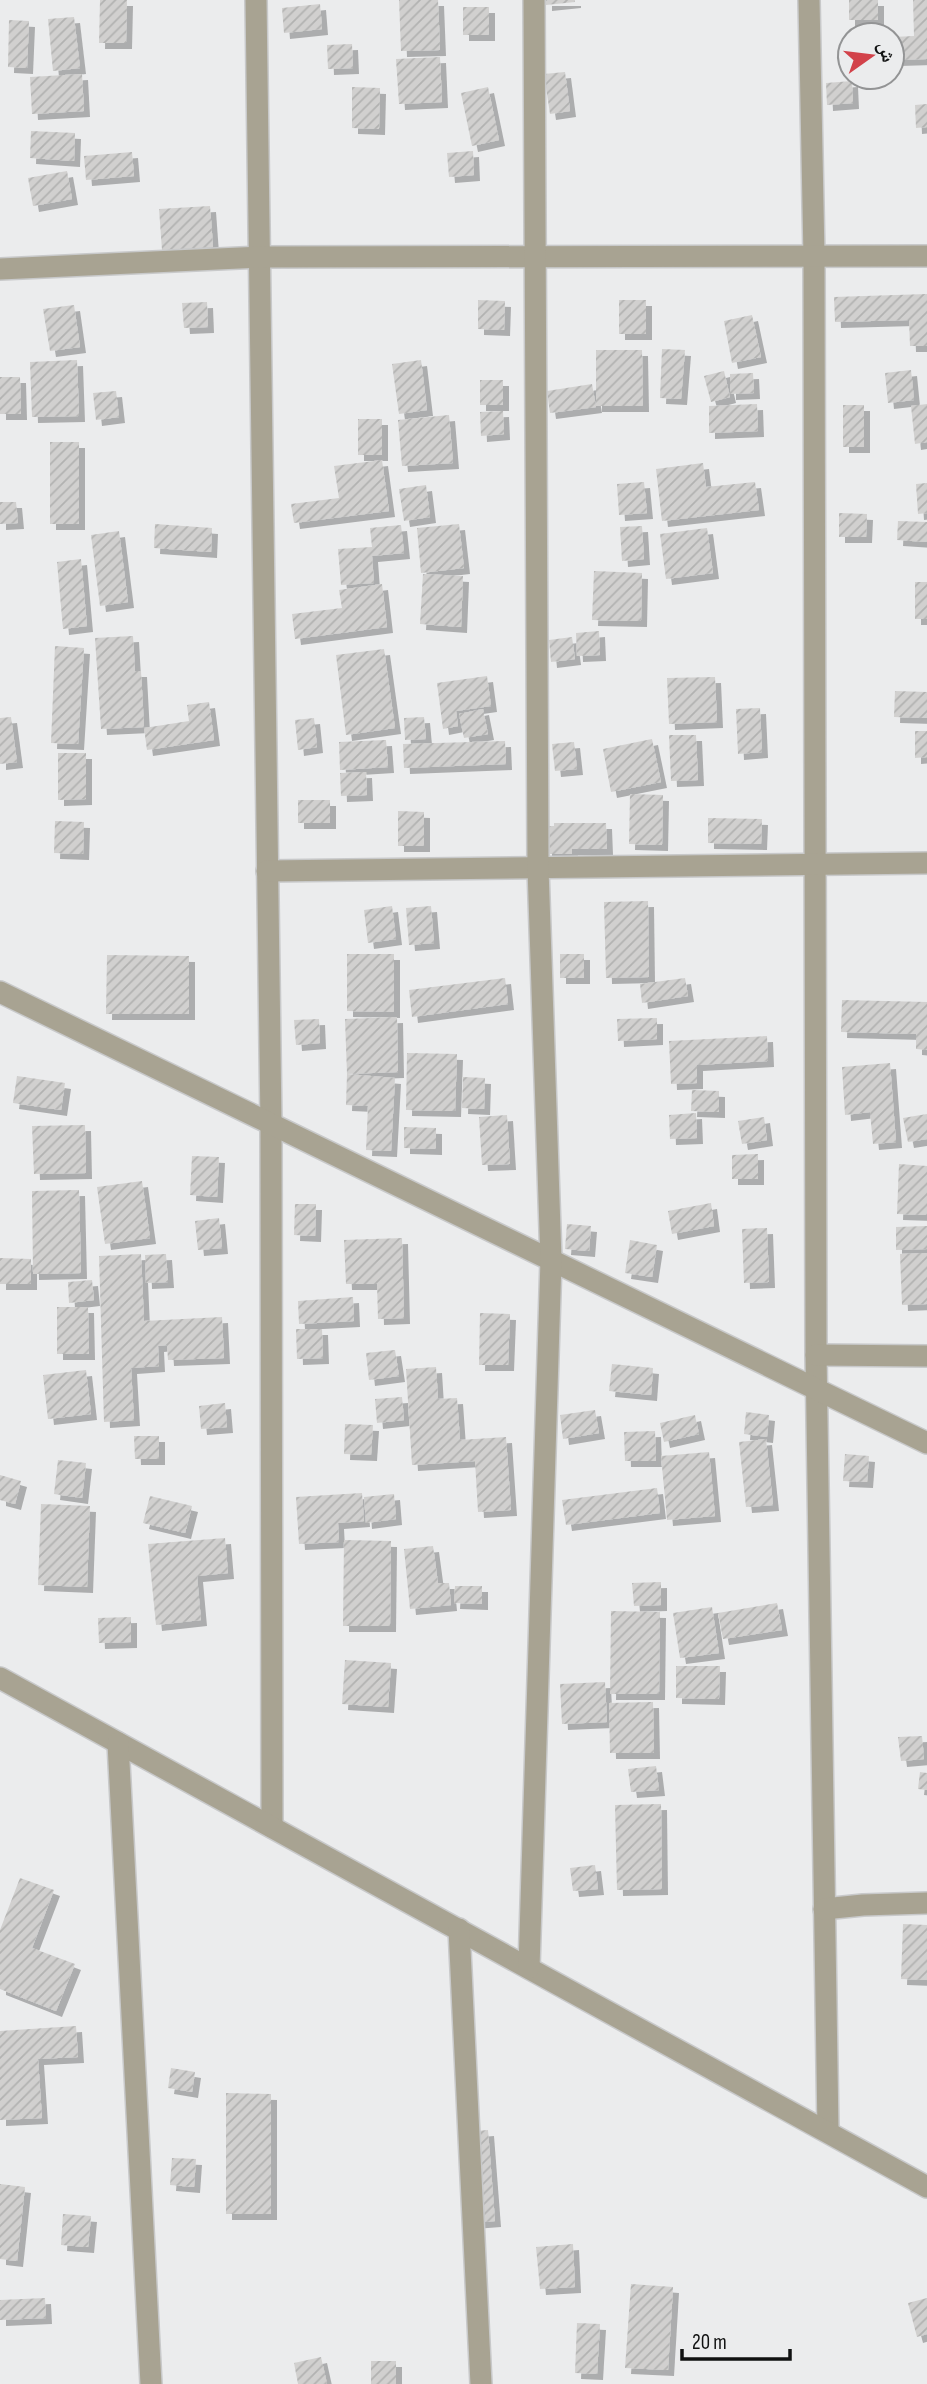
<svg xmlns="http://www.w3.org/2000/svg" width="927" height="2384" font-family="'Sofia Sans Condensed','Noto Naskh Arabic',sans-serif">
<style>
.building{fill:url(#building-hatch);filter:url(#shadow)}
.lines{fill:none;stroke-linecap:round;stroke-linejoin:round}
.street-casing{stroke:#c8c9ca;stroke-width:24}
.street{stroke:#a8a392;stroke-width:21}
</style>
<defs>
<pattern id="building-hatch" width="6" height="6" patternUnits="userSpaceOnUse" patternTransform="scale(1.75)"><rect width="6" height="6" fill="#d1d0cf"/><path d="M-1 1l2-2M0 6l6-6M5 7l2-2" fill="none" stroke="#b2b2b1"/></pattern>
<filter id="shadow"><feDropShadow dx="6" dy="6" stdDeviation="0" flood-color="#0004"/></filter>
</defs>
<rect width="100%" height="100%" fill="#ebeced"/>
<g class="building">
<path d="M100 0H127L126 43H99Z"/>
<path d="M399 0H438L440 50 401 51Z"/>
<path d="M546 0H575V2L546 5Z"/>
<rect x="849" y="0" width="29" height="20"/>
<path d="M913 0H927V59L894 60 893 37 914 36Z"/>
<path d="M320 4 322 29 284 33 282 8Z"/>
<rect x="463" y="7" width="26" height="28"/>
<path d="M74 17 80 68 53 71 48 19Z"/>
<path d="M9 20 29 21 27 68 8 67Z"/>
<path d="M352 44 353 68 328 69 327 45Z"/>
<path d="M440 57 442 102 399 104 396 59Z"/>
<path d="M565 72 570 111 550 114 544 74Z"/>
<path d="M82 74 84 111 32 114 30 77Z"/>
<path d="M852 81 853 103 827 105 826 83Z"/>
<path d="M352 87 380 88 379 129 352 128Z"/>
<path d="M488 87 499 140 472 146 461 93Z"/>
<path d="M927 104V127L916 128 915 105Z"/>
<path d="M31 131 75 133 74 161 30 158Z"/>
<path d="M473 151 474 175 449 177 447 153Z"/>
<path d="M132 152 134 176 86 180 84 156Z"/>
<path d="M67 171 72 199 33 206 28 178Z"/>
<path d="M210 206 213 247 162 250 159 209Z"/>
<path d="M927 294V346H910L909 320 835 322 834 297Z"/>
<path d="M478 300 505 301 504 330 478 329Z"/>
<rect x="619" y="300" width="27" height="34"/>
<path d="M207 302 208 327 184 328 182 303Z"/>
<path d="M74 305 80 347 50 351 43 309Z"/>
<path d="M752 315 761 357 732 363 724 321Z"/>
<path d="M662 349 685 350 681 399 660 398Z"/>
<path d="M596 350H642L643 406H596Z"/>
<path d="M77 360 79 416 32 417 30 362Z"/>
<path d="M421 360 427 410 399 414 392 364Z"/>
<path d="M911 370 914 400 888 403 885 373Z"/>
<path d="M724 371 730 397 711 402 704 376Z"/>
<path d="M753 373 754 393 730 394V374Z"/>
<path d="M0 377H20L21 414H0Z"/>
<rect x="480" y="380" width="23" height="25"/>
<path d="M592 384 596 407 550 413 547 391Z"/>
<path d="M116 391 119 417 96 420 93 393Z"/>
<path d="M757 404 758 431 709 433V406Z"/>
<path d="M927 404V442L915 444 911 406Z"/>
<rect x="843" y="405" width="21" height="42"/>
<path d="M503 411 504 434 481 436 480 412Z"/>
<path d="M449 415 453 463 402 466 398 420Z"/>
<rect x="358" y="419" width="24" height="36"/>
<rect x="50" y="442" width="29" height="82"/>
<path d="M382 460 389 511 294 523 291 504 339 498 334 466Z"/>
<path d="M703 463 706 487 755 482 759 510 662 521 656 469Z"/>
<path d="M644 482 647 513 619 515 617 484Z"/>
<path d="M927 483V513L918 514 916 484Z"/>
<path d="M426 485 430 517 404 521 399 489Z"/>
<path d="M0 502H16L18 523 0 524Z"/>
<path d="M839 513 867 514 866 537H839Z"/>
<path d="M898 521 927 522V542L897 540Z"/>
<path d="M155 524 212 528 211 552 154 548Z"/>
<path d="M459 524 464 568 421 573 417 528Z"/>
<path d="M401 525 404 553 372 556 374 583 341 585 338 549 372 547 370 528Z"/>
<path d="M642 526 644 559 622 561 620 527Z"/>
<path d="M707 528 713 573 666 579 660 534Z"/>
<path d="M119 531 128 602 100 606 91 535Z"/>
<path d="M81 559 87 626 63 629 57 562Z"/>
<path d="M594 571 642 573 641 621 592 620Z"/>
<path d="M423 574 463 576 461 627 420 624Z"/>
<rect x="915" y="582" width="12" height="37"/>
<path d="M382 584 387 627 295 639 292 614 342 608 339 590Z"/>
<path d="M599 631 600 655 577 656 576 633Z"/>
<path d="M133 636 135 671H141L144 727 101 729 95 638Z"/>
<path d="M572 637 575 659 551 662 549 640Z"/>
<path d="M55 646 84 648 78 744 51 743Z"/>
<path d="M384 649 395 728 346 735 336 655Z"/>
<path d="M487 676 491 706 456 711 458 726 443 729 437 683Z"/>
<path d="M715 677 717 722 669 724 667 678Z"/>
<path d="M895 691 927 692V718L894 717Z"/>
<path d="M209 702 214 740 147 750 144 728 189 721 187 705Z"/>
<path d="M760 708 762 752 738 754 736 709Z"/>
<path d="M483 709 488 734 464 738 459 714Z"/>
<path d="M11 717 17 762 0 764V718Z"/>
<path d="M424 717 426 739 405 740 404 718Z"/>
<path d="M314 718 317 747 298 750 295 720Z"/>
<path d="M915 731H927V757L915 758Z"/>
<path d="M669 735H696L698 780 671 781Z"/>
<path d="M652 739 661 782 611 792 603 749Z"/>
<path d="M386 740 388 767 340 770 339 742Z"/>
<path d="M505 741 506 764 404 768 403 744Z"/>
<path d="M574 742 577 769 555 771 552 744Z"/>
<path d="M58 753H86V799L58 800Z"/>
<path d="M366 772 367 795 341 796 340 773Z"/>
<path d="M630 794 663 795 662 845 629 844Z"/>
<rect x="298" y="800" width="32" height="23"/>
<path d="M398 811 424 812V846H398Z"/>
<path d="M708 818 762 819 761 844 708 843Z"/>
<path d="M55 821 84 822 83 854 54 853Z"/>
<path d="M554 823H606L607 849H572V854H546V826H554Z"/>
<path d="M648 901 649 977 606 978 604 902Z"/>
<path d="M392 906 396 939 368 943 364 910Z"/>
<path d="M431 906 434 943 409 945 406 908Z"/>
<path d="M347 954H394V1012L347 1011Z"/>
<rect x="560" y="954" width="24" height="24"/>
<path d="M107 955 189 956V1014H106Z"/>
<path d="M505 978 508 1004 412 1017 409 990Z"/>
<path d="M685 978 688 996 642 1003 640 984Z"/>
<path d="M842 1000 927 1002V1050L916 1049V1034L841 1032Z"/>
<path d="M397 1017 398 1072 347 1074 345 1019Z"/>
<path d="M657 1018V1039L618 1041 617 1019Z"/>
<path d="M319 1019 320 1043 296 1045 294 1020Z"/>
<path d="M767 1036 768 1061 697 1065V1083L671 1084 669 1041Z"/>
<path d="M407 1053 457 1054 455 1111 406 1110Z"/>
<path d="M890 1063 896 1142 873 1144 870 1112 845 1115 842 1067Z"/>
<path d="M347 1074 395 1078 391 1151 366 1150 368 1106 346 1105Z"/>
<path d="M17 1076 65 1083 61 1110 13 1103Z"/>
<path d="M463 1077 485 1078 484 1109 462 1108Z"/>
<path d="M692 1090 719 1091V1112L691 1111Z"/>
<path d="M696 1113 697 1138 670 1139 669 1115Z"/>
<path d="M927 1114V1139L908 1142 903 1118Z"/>
<path d="M507 1115 510 1164 482 1165 479 1117Z"/>
<path d="M764 1117 767 1140 742 1144 738 1121Z"/>
<path d="M85 1125 86 1173 34 1174 32 1126Z"/>
<path d="M404 1127 436 1128V1149L404 1148Z"/>
<path d="M758 1154V1179H732V1155Z"/>
<path d="M192 1156 219 1157 217 1197 190 1195Z"/>
<path d="M899 1164 927 1166V1215L897 1214Z"/>
<path d="M142 1181 150 1238 105 1244 97 1187Z"/>
<path d="M79 1190 81 1273 33 1274 32 1191Z"/>
<path d="M711 1203 714 1226 672 1234 668 1211Z"/>
<path d="M295 1204H316L315 1236 294 1235Z"/>
<path d="M219 1218 222 1248 198 1250 195 1221Z"/>
<path d="M567 1224 591 1226 589 1251 565 1249Z"/>
<path d="M927 1226V1249L896 1250V1227Z"/>
<path d="M767 1228 769 1282 744 1283 742 1229Z"/>
<path d="M402 1238 404 1318 378 1319 377 1284H346L344 1240Z"/>
<path d="M630 1240 657 1245 652 1277 625 1273Z"/>
<path d="M927 1253V1304L902 1305 900 1254Z"/>
<path d="M141 1254 144 1321 222 1317 224 1358 168 1360 167 1345 158 1346 159 1366 131 1368 134 1420 104 1422 99 1256Z"/>
<path d="M166 1254 168 1282 146 1283 145 1255Z"/>
<path d="M0 1258 31 1259V1284H0Z"/>
<path d="M92 1280 94 1300 69 1303 68 1282Z"/>
<path d="M353 1297 354 1321 299 1324 298 1301Z"/>
<path d="M57 1307H88L89 1354H57Z"/>
<path d="M480 1313 510 1314 508 1365H479Z"/>
<path d="M296 1329H322L323 1358 297 1359Z"/>
<path d="M395 1350 399 1376 369 1380 366 1353Z"/>
<path d="M612 1364 653 1368 651 1395 609 1391Z"/>
<path d="M436 1367 438 1399 457 1398 460 1440 506 1437 511 1510 478 1512 475 1461 412 1465 406 1369Z"/>
<path d="M86 1370 91 1414 48 1419 43 1375Z"/>
<path d="M402 1397 404 1420 377 1423 375 1399Z"/>
<path d="M225 1403 227 1427 201 1429 199 1406Z"/>
<path d="M595 1410 599 1433 563 1439 560 1415Z"/>
<path d="M746 1412 769 1415 767 1437 744 1434Z"/>
<path d="M695 1415 699 1434 664 1442 660 1423Z"/>
<path d="M345 1424 373 1425 371 1455 344 1454Z"/>
<path d="M655 1431 656 1461H625L624 1432Z"/>
<path d="M134 1436H159V1459H135Z"/>
<path d="M766 1439 773 1505 746 1507 739 1442Z"/>
<path d="M709 1452 715 1516 667 1520 661 1456Z"/>
<path d="M845 1454 869 1456 867 1482 843 1481Z"/>
<path d="M58 1460 86 1463 82 1498 54 1494Z"/>
<path d="M0 1475 21 1481 15 1504 0 1500Z"/>
<path d="M657 1488 660 1513 566 1525 562 1500Z"/>
<path d="M362 1493 364 1521 338 1523 339 1542 299 1544 296 1497Z"/>
<path d="M394 1494 396 1519 366 1523 364 1497Z"/>
<path d="M150 1496 192 1506 185 1533 143 1523Z"/>
<path d="M41 1504 90 1506 87 1587 38 1585Z"/>
<path d="M225 1538 228 1573 197 1576 201 1620 156 1625 148 1544Z"/>
<path d="M344 1540 391 1541 390 1626H343Z"/>
<path d="M433 1546 438 1583H449L451 1605 410 1609 404 1549Z"/>
<path d="M661 1582V1605L634 1606 632 1583Z"/>
<path d="M455 1586H482V1604L454 1603Z"/>
<path d="M777 1603 782 1630 723 1639 718 1613Z"/>
<path d="M712 1607 719 1653 680 1658 673 1613Z"/>
<path d="M611 1611 660 1612 659 1694H610Z"/>
<path d="M131 1617V1642L99 1643 98 1618Z"/>
<path d="M345 1660 391 1663 388 1707 342 1704Z"/>
<path d="M676 1666H720L719 1699 676 1698Z"/>
<path d="M605 1682 607 1722 562 1724 560 1684Z"/>
<path d="M653 1702 654 1753H610L609 1703Z"/>
<path d="M922 1736 924 1759 901 1761 898 1737Z"/>
<path d="M656 1766 659 1790 631 1792 628 1769Z"/>
<path d="M920 1772 927 1773V1790L918 1789Z"/>
<path d="M661 1804 662 1889 617 1890 615 1805Z"/>
<path d="M595 1865 598 1889 573 1891 570 1868Z"/>
<path d="M20 1878 54 1890 32 1948 75 1964 56 2011 0 1989V1930Z"/>
<path d="M903 1924 927 1925V1980L901 1979Z"/>
<path d="M76 2026 78 2057 38 2059 42 2118 0 2120V2031Z"/>
<path d="M171 2068 195 2072 192 2092 168 2088Z"/>
<path d="M226 2093 271 2094V2214H226Z"/>
<path d="M488 2130 495 2221 469 2223 463 2132Z"/>
<path d="M172 2158 196 2159 194 2187 170 2185Z"/>
<path d="M0 2184 25 2187 17 2261 0 2259Z"/>
<path d="M63 2214 91 2216 88 2247 61 2245Z"/>
<path d="M573 2244 575 2287 540 2289 536 2247Z"/>
<path d="M631 2284 673 2287 668 2370 625 2368Z"/>
<path d="M45 2298 46 2318 0 2320V2300Z"/>
<path d="M927 2298V2334L917 2337 908 2303Z"/>
<path d="M577 2323 600 2324 597 2374 575 2373Z"/>
<path d="M321 2357 327 2384H298L294 2363Z"/>
<rect x="371" y="2361" width="25" height="23"/>
</g>
<g class="lines">
<defs>
<g id="street">
<path d="M256 0 271 1124 272 1827"/>
<path d="M809 0 814 256 816 1355 828 2131"/>
<path d="M0 269 259 257 927 256"/>
<path d="M267 871 927 863"/>
<path d="M0 992 927 1443"/>
<path d="M816 1355 927 1356"/>
<path d="M0 1678 927 2187"/>
<path d="M118 1743 151 2384"/>
<path d="M824 1909 863 1905 927 1903"/>
<path d="M459 1929 481 2384"/>
<path d="M529 1968 551 1260 538 868 534 0"/>
</g>
</defs>
<use href="#street" class="street-casing"/>
<use href="#street" class="street"/>
</g>
<g transform="translate(871 56) rotate(76)"><circle r="33" fill="#ebeced" stroke="#939495" stroke-width="2"/>
<path d="M0-5L12 26L0 18L-12 26Z" fill="#d2424a"/>
<text y="-10" font-size="19" font-weight="bold" text-anchor="middle" fill="#101111">ش</text>
</g>
<path d="M682 2349v10h108v-10" fill="none" stroke="#101111" stroke-width="3.5"/>
<text x="692" y="2349" font-size="21" fill="#101111" stroke="#ebeced" stroke-width="5" paint-order="stroke">20 m</text>
</svg>
